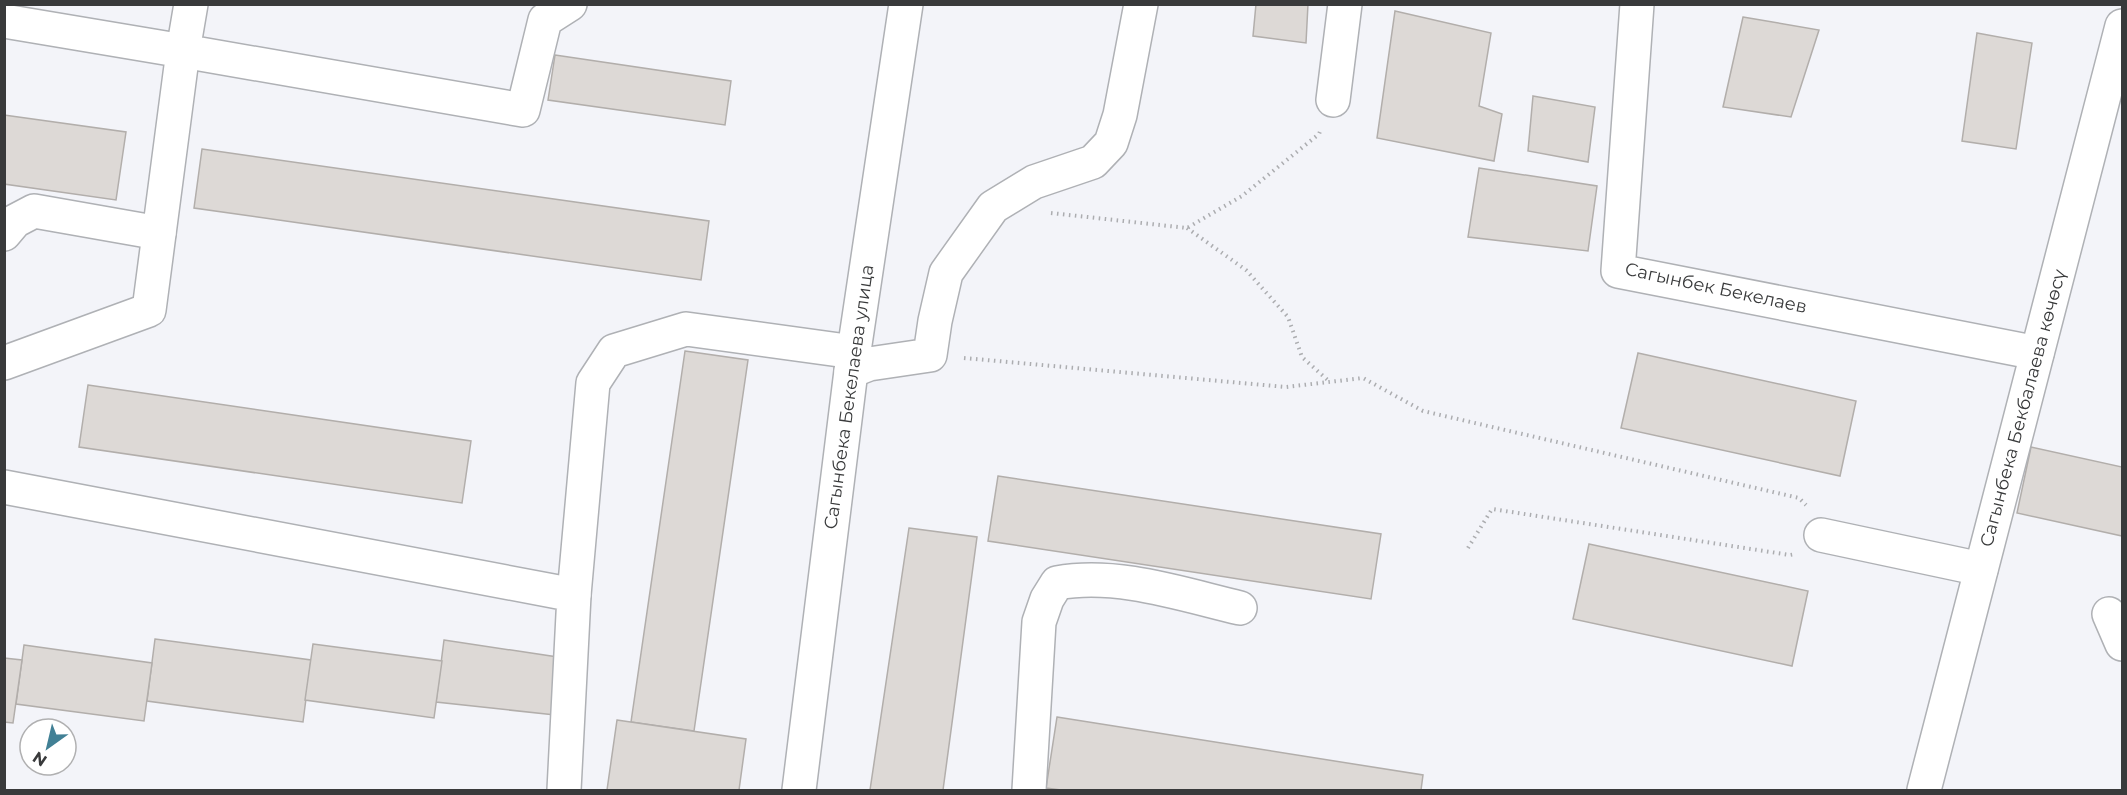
<svg xmlns="http://www.w3.org/2000/svg" width="2127" height="795" font-family="Montserrat,sans-serif">
<style>
.building{fill:#ddd9d6;stroke:#b2aeab;stroke-width:1.5}
.lines{fill:none;stroke-linecap:round;stroke-linejoin:round}
.minor-casing{stroke:#afb1b5;stroke-width:36}
.path{stroke:#acadb0;stroke-width:4;stroke-dasharray:1.5 4.5;stroke-linecap:butt}
.minor{stroke:#fff;stroke-width:33}
.labels{text-anchor:middle;dominant-baseline:central;stroke-width:4.5;stroke-linejoin:round;paint-order:stroke}
.street-label{font-size:18px;fill:#393a3b;stroke:#fff}
</style>
<rect width="100%" height="100%" fill="#f3f4f9"/>
<g class="building">
<path d="M1256 4H1308L1306 43 1253 36Z"/>
<path d="M1395 11 1491 33 1479 106 1502 114 1494 161 1377 138Z"/>
<path d="M1743 17 1819 30 1791 117 1723 107Z"/>
<path d="M1977 33 2032 43 2016 149 1962 141Z"/>
<path d="M555 55 731 81 725 125 548 100Z"/>
<path d="M1533 96 1595 107 1588 162 1528 151Z"/>
<path d="M4 115 126 132 116 200 4 184Z"/>
<path d="M202 149 709 221 701 280 194 208Z"/>
<path d="M1479 168 1597 186 1588 251 1468 237Z"/>
<path d="M685 351 748 360 694 731 631 722Z"/>
<path d="M1638 353 1856 401 1840 476 1621 428Z"/>
<path d="M88 385 471 441 462 503 79 447Z"/>
<path d="M2031 447 2122 467V536L2017 513Z"/>
<path d="M998 476 1381 534 1371 599 988 541Z"/>
<path d="M909 528 977 537 943 790H870Z"/>
<path d="M1589 544 1808 591 1792 666 1573 619Z"/>
<path d="M155 639 311 660 303 722 147 701Z"/>
<path d="M444 640 564 658V716L436 702Z"/>
<path d="M313 644 442 661 434 718 305 700Z"/>
<path d="M24 645 152 663 144 721 16 704Z"/>
<path d="M4 658 22 660 13 723 4 722Z"/>
<path d="M1057 717 1423 775 1421 790H1061L1046 788Z"/>
<path d="M617 720 746 739 739 790H607Z"/>
</g>
<g class="lines">
<defs>
<g id="minor">
<path d="M191 4 183 51 523 110 545 20 570 4"/>
<path d="M1637 4 1618 271 2037 353"/>
<path d="M4 21 183 51 149 310 4 363"/>
<path d="M1333 100 1345 4"/>
<path d="M4 234 15 221 34 211 159 233"/>
<path d="M851 371 869 364 930 355 935 321 946 273 993 207 1034 182 1093 162 1111 143 1120 115 1141 4"/>
<path d="M4 487 574 595 564 790"/>
<path d="M1821 535 1981 569"/>
<path d="M574 595 593 383 614 351 686 329 854 352"/>
<path d="M2109 614 2122 644"/>
<path d="M799 790 851 371 906 4"/>
<path d="M1029 790 1039 622 1047 599 1057 583C1117 572 1181 594 1240 608"/>
<path d="M1924 790 2122 26"/>
</g>
</defs>
<use href="#minor" class="minor-casing"/>
<g class="path">
<path d="M1051 213 1187 228 1242 196 1319 134 1321 129"/>
<path d="M1187 228 1246 270 1288 317 1302 357 1330 382"/>
<path d="M964 358 1286 387 1363 378 1423 411 1799 498 1806 505"/>
<path d="M1468 548 1492 509 1790 555 1796 554"/>
</g>
<use href="#minor" class="minor"/>
</g>
<g class="labels">
<g class="street-label">
<text transform="translate(1716 288) rotate(12)">Сагынбек Бекелаев</text>
<text transform="translate(849 397) rotate(-82)">Сагынбека Бекелаева улица</text>
<text transform="translate(2023 408) rotate(-75)">Сагынбека Бекбалаева көчөсү</text>
</g>
</g>
<rect width="2127" height="795" fill="none" stroke="#393a3b" stroke-width="12"/>
<g transform="translate(48 747) rotate(214)"><circle r="28" fill="#ffffff" stroke="#b0b0b1" stroke-width="1.5"/>
<path d="M0-4.5L10 22L0 15L-10 22Z" fill="#418095"/>
<text y="-9" font-size="16" font-weight="bold" text-anchor="middle" fill="#393a3b">N</text>
</g>
</svg>
